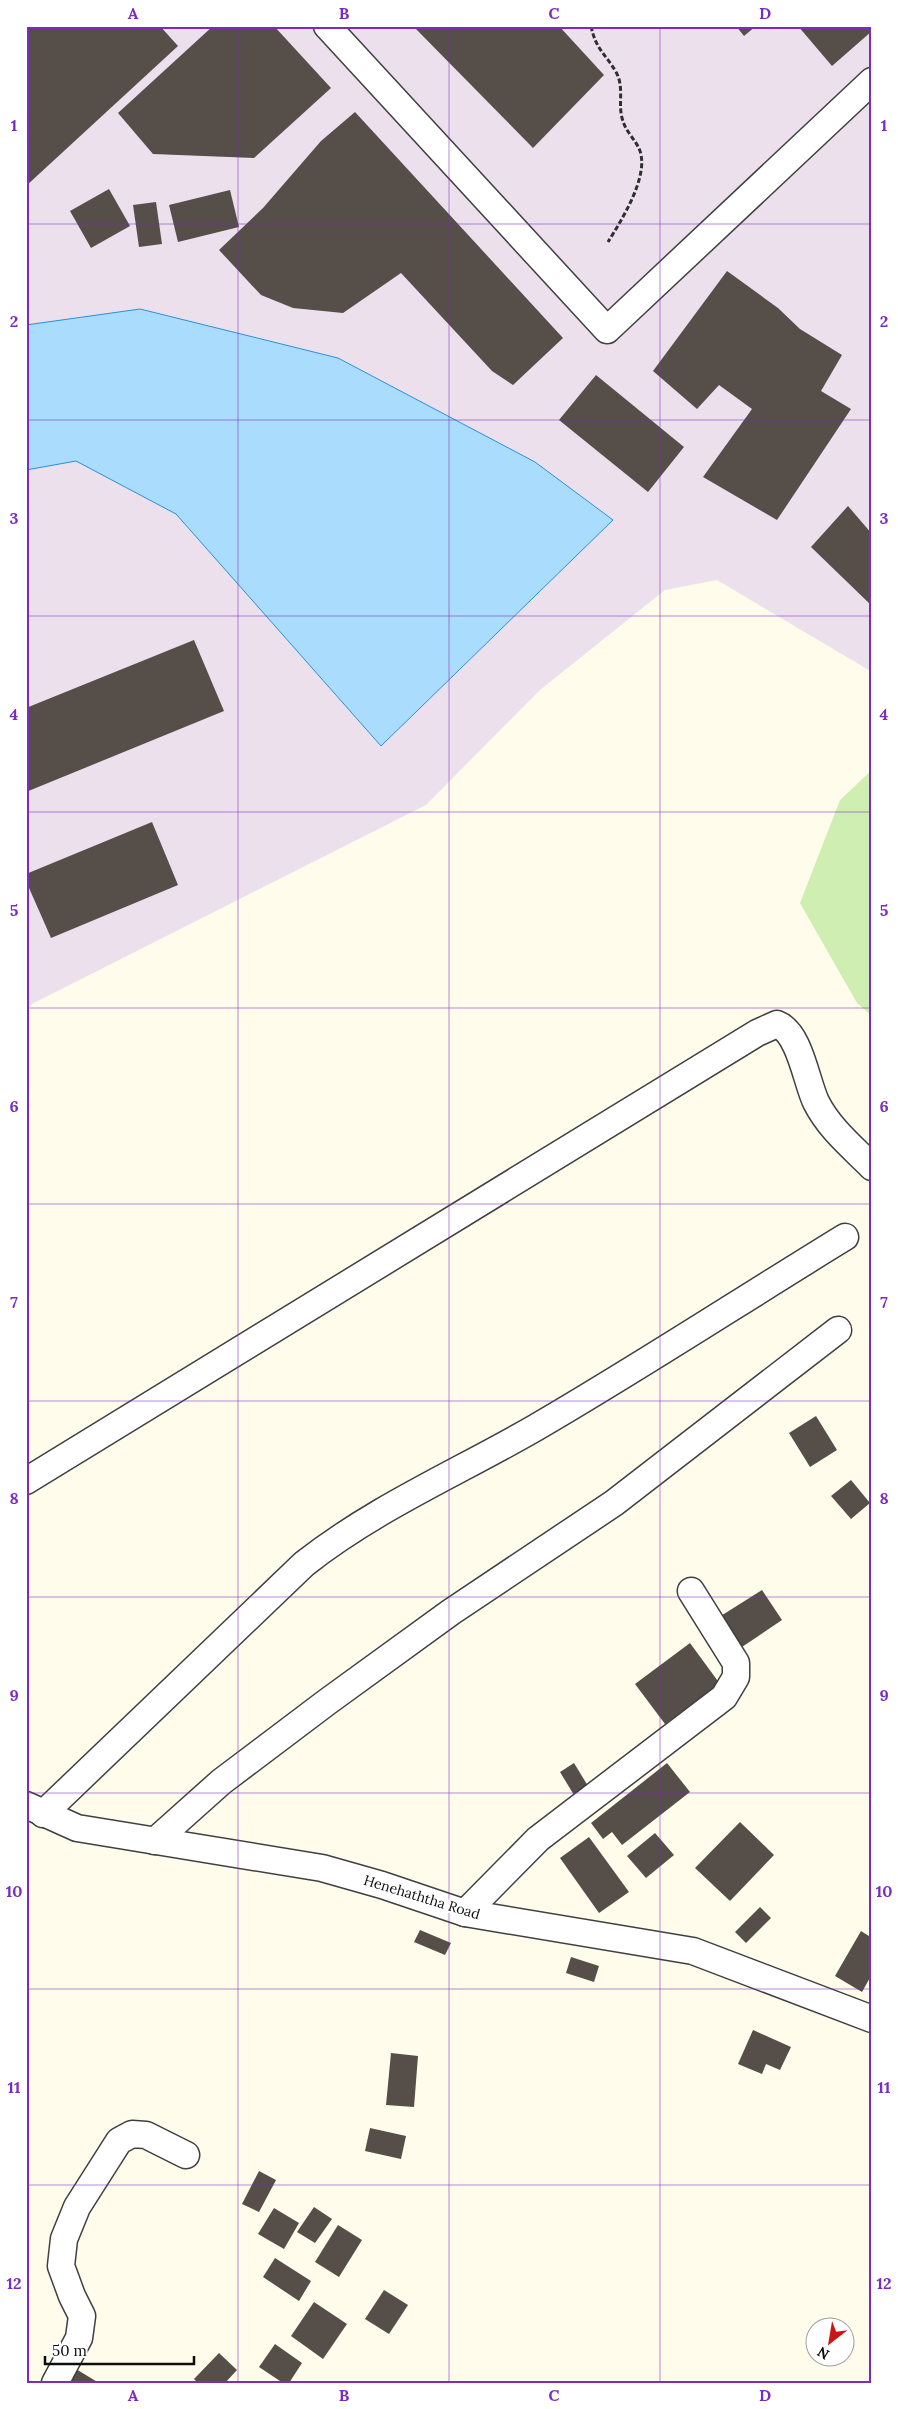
<svg xmlns="http://www.w3.org/2000/svg" width="898" height="2409" font-family="Lora,serif">
<style>
.industrial{fill:#ece0ed}
.green{fill:#cfeeb1}
.water{fill:#aadcfd;stroke:#2990dc}
.building{fill:#564e48}
.lines{fill:none;stroke-linecap:round;stroke-linejoin:round}
.minor-casing{stroke:#404040;stroke-width:29}
.path{stroke:#2f2f2f;stroke-width:3;stroke-dasharray:5 2.5;stroke-linecap:butt}
.minor{stroke:#fff;stroke-width:26}
.grid{fill:none;stroke:#7b2cbf;stroke-width:1;stroke-opacity:0.55}
.labels{text-anchor:middle;dominant-baseline:central;stroke-width:5;stroke-linejoin:round;paint-order:stroke}
.street-label{font-size:14px;fill:#0d0d0d;stroke:#fff}
.neatline{fill:none;stroke:#7b2cbf;stroke-width:2}
.grid-label{font-size:16px;text-anchor:middle;font-weight:bold;fill:#7b2cbf}
</style>
<rect width="100%" height="100%" fill="#fffcec"/>
<path class="industrial" d="M26 26H872V672L717 580 665 590 540 690 426 805 26 1007Z"/>
<path class="green" d="M872 770V1016L857 1003 800 903 840 800Z"/>
<path class="water" d="M140 309 338 358 535 462 613 520 381 746 176 514 76 461 26 470V325Z"/>
<g class="building">
<path d="M26 26H160L178 46 26 186Z"/>
<path d="M213 26H274L331 88 254 158 153 154 118 113Z"/>
<path d="M413 26H559L604 75 533 148Z"/>
<path d="M736 26H756L744 36Z"/>
<path d="M798 26H872V31L832 66Z"/>
<path d="M355 112 563 338 513 385 492 371 401 273 343 313 293 308 261 295 219 250 263 208 321 141Z"/>
<path d="M109 189 130 226 91 248 70 211Z"/>
<path d="M230 190 239 227 178 242 169 205Z"/>
<path d="M156 202 162 244 139 247 133 205Z"/>
<path d="M727 271 778 308 800 329 842 355 821 391 851 409 777 520 703 477 752 409 719 385 697 409 653 371Z"/>
<path d="M596 375 684 447 648 492 559 420Z"/>
<path d="M848 506 872 534V606L811 547Z"/>
<path d="M194 640 224 711 26 792V708Z"/>
<path d="M152 822 178 885 51 938 26 881V874Z"/>
<path d="M816 1416 837 1450 810 1467 789 1433Z"/>
<path d="M851 1480 870 1503 851 1519 831 1496Z"/>
<path d="M762 1590 782 1620 736 1651 716 1619Z"/>
<path d="M690 1643 720 1684 665 1724 635 1684Z"/>
<path d="M574 1763 588 1786 574 1795 560 1772Z"/>
<path d="M667 1763 690 1792 622 1845 612 1832 603 1839 591 1823Z"/>
<path d="M740 1822 774 1855 730 1901 695 1868Z"/>
<path d="M655 1833 674 1855 646 1878 627 1856Z"/>
<path d="M589 1837 629 1892 599 1913 560 1858Z"/>
<path d="M760 1907 771 1918 746 1943 735 1932Z"/>
<path d="M420 1930 451 1943 445 1955 414 1942Z"/>
<path d="M861 1931 872 1938V1974L862 1992 835 1976Z"/>
<path d="M571 1957 599 1966 594 1982 566 1973Z"/>
<path d="M753 2030 791 2047 780 2070 766 2064 762 2074 738 2064Z"/>
<path d="M391 2053 418 2056 414 2107 386 2105Z"/>
<path d="M370 2128 406 2136 401 2159 365 2151Z"/>
<path d="M259 2171 276 2180 259 2212 242 2204Z"/>
<path d="M314 2207 332 2219 315 2243 297 2232Z"/>
<path d="M274 2208 299 2223 284 2249 258 2234Z"/>
<path d="M338 2225 362 2240 339 2277 315 2262Z"/>
<path d="M275 2258 311 2281 299 2301 263 2277Z"/>
<path d="M384 2290 408 2305 389 2334 365 2319Z"/>
<path d="M314 2302 347 2324 323 2359 291 2336Z"/>
<path d="M275 2344 302 2363 289 2383H283L259 2367Z"/>
<path d="M219 2353 237 2370 225 2383H198L194 2379Z"/>
<path d="M76 2369 99 2383H68Z"/>
</g>
<g class="lines">
<defs>
<g id="minor">
<path d="M327 26 607 330 872 81"/>
<path d="M26 1481 757 1033 777 1024C800 1033 806 1081 816 1102 829 1128 851 1146 872 1167"/>
<path d="M26 1805 77 1828 322 1868 382 1885 465 1913 693 1951 872 2019"/>
<path d="M43 1814 304 1564C375 1508 457 1473 535 1428 640 1367 742 1300 845 1237"/>
<path d="M155 1841 221 1782 327 1702 451 1612 614 1503 838 1330"/>
<path d="M465 1913 538 1839 724 1697 736 1677V1663L691 1591"/>
<path d="M55 2383 79 2338 82 2316 72 2296 61 2266 64 2239 77 2207 119 2141 132 2134 146 2135 186 2155"/>
</g>
</defs>
<use href="#minor" class="minor-casing"/>
<path class="path" d="M591 26C596 50 605 53 616 72 625 88 617 105 623 121 626 132 636 140 640 151 649 177 621 221 608 242"/>
<use href="#minor" class="minor"/>
</g>
<path class="grid" d="M238 26V2383M449 26V2383M660 26V2383M26 224H872M26 420H872M26 616H872M26 812H872M26 1008H872M26 1204H872M26 1401H872M26 1597H872M26 1793H872M26 1989H872M26 2185H872"/>
<g class="labels">
<g class="street-label">
<text transform="translate(422 1897) rotate(17)">Henehaththa Road</text>
</g>
</g>
<rect width="898" height="2409" fill="none" stroke="#ffffff" stroke-width="55"/>
<g transform="translate(830 2342) rotate(211)"><circle r="24" fill="#ffffff" stroke="#9e9e9e"/>
<path d="M0-4L9 19L0 12L-9 19Z" fill="#cb1619"/>
<text y="-8" font-size="14" font-weight="bold" text-anchor="middle" fill="#0d0d0d">N</text>
</g>
<path d="M45 2356v8h149v-8" fill="none" stroke="#0d0d0d" stroke-width="2.5"/>
<text x="52" y="2356" font-size="15" fill="#0d0d0d" stroke="#ffffff" stroke-width="4" paint-order="stroke">50 m</text>
<rect x="28" y="28" width="842" height="2354" class="neatline"/>
<g class="grid-label">
<text x="133" y="19">A</text>
<text x="344" y="19">B</text>
<text x="554" y="19">C</text>
<text x="765" y="19">D</text>
<text x="14" y="131">1</text>
<text x="884" y="131">1</text>
<text x="14" y="327">2</text>
<text x="884" y="327">2</text>
<text x="14" y="524">3</text>
<text x="884" y="524">3</text>
<text x="14" y="720">4</text>
<text x="884" y="720">4</text>
<text x="14" y="916">5</text>
<text x="884" y="916">5</text>
<text x="14" y="1112">6</text>
<text x="884" y="1112">6</text>
<text x="14" y="1308">7</text>
<text x="884" y="1308">7</text>
<text x="14" y="1504">8</text>
<text x="884" y="1504">8</text>
<text x="14" y="1701">9</text>
<text x="884" y="1701">9</text>
<text x="14" y="1897">10</text>
<text x="884" y="1897">10</text>
<text x="14" y="2093">11</text>
<text x="884" y="2093">11</text>
<text x="14" y="2289">12</text>
<text x="884" y="2289">12</text>
<text x="133" y="2401">A</text>
<text x="344" y="2401">B</text>
<text x="554" y="2401">C</text>
<text x="765" y="2401">D</text>
</g>
</svg>
